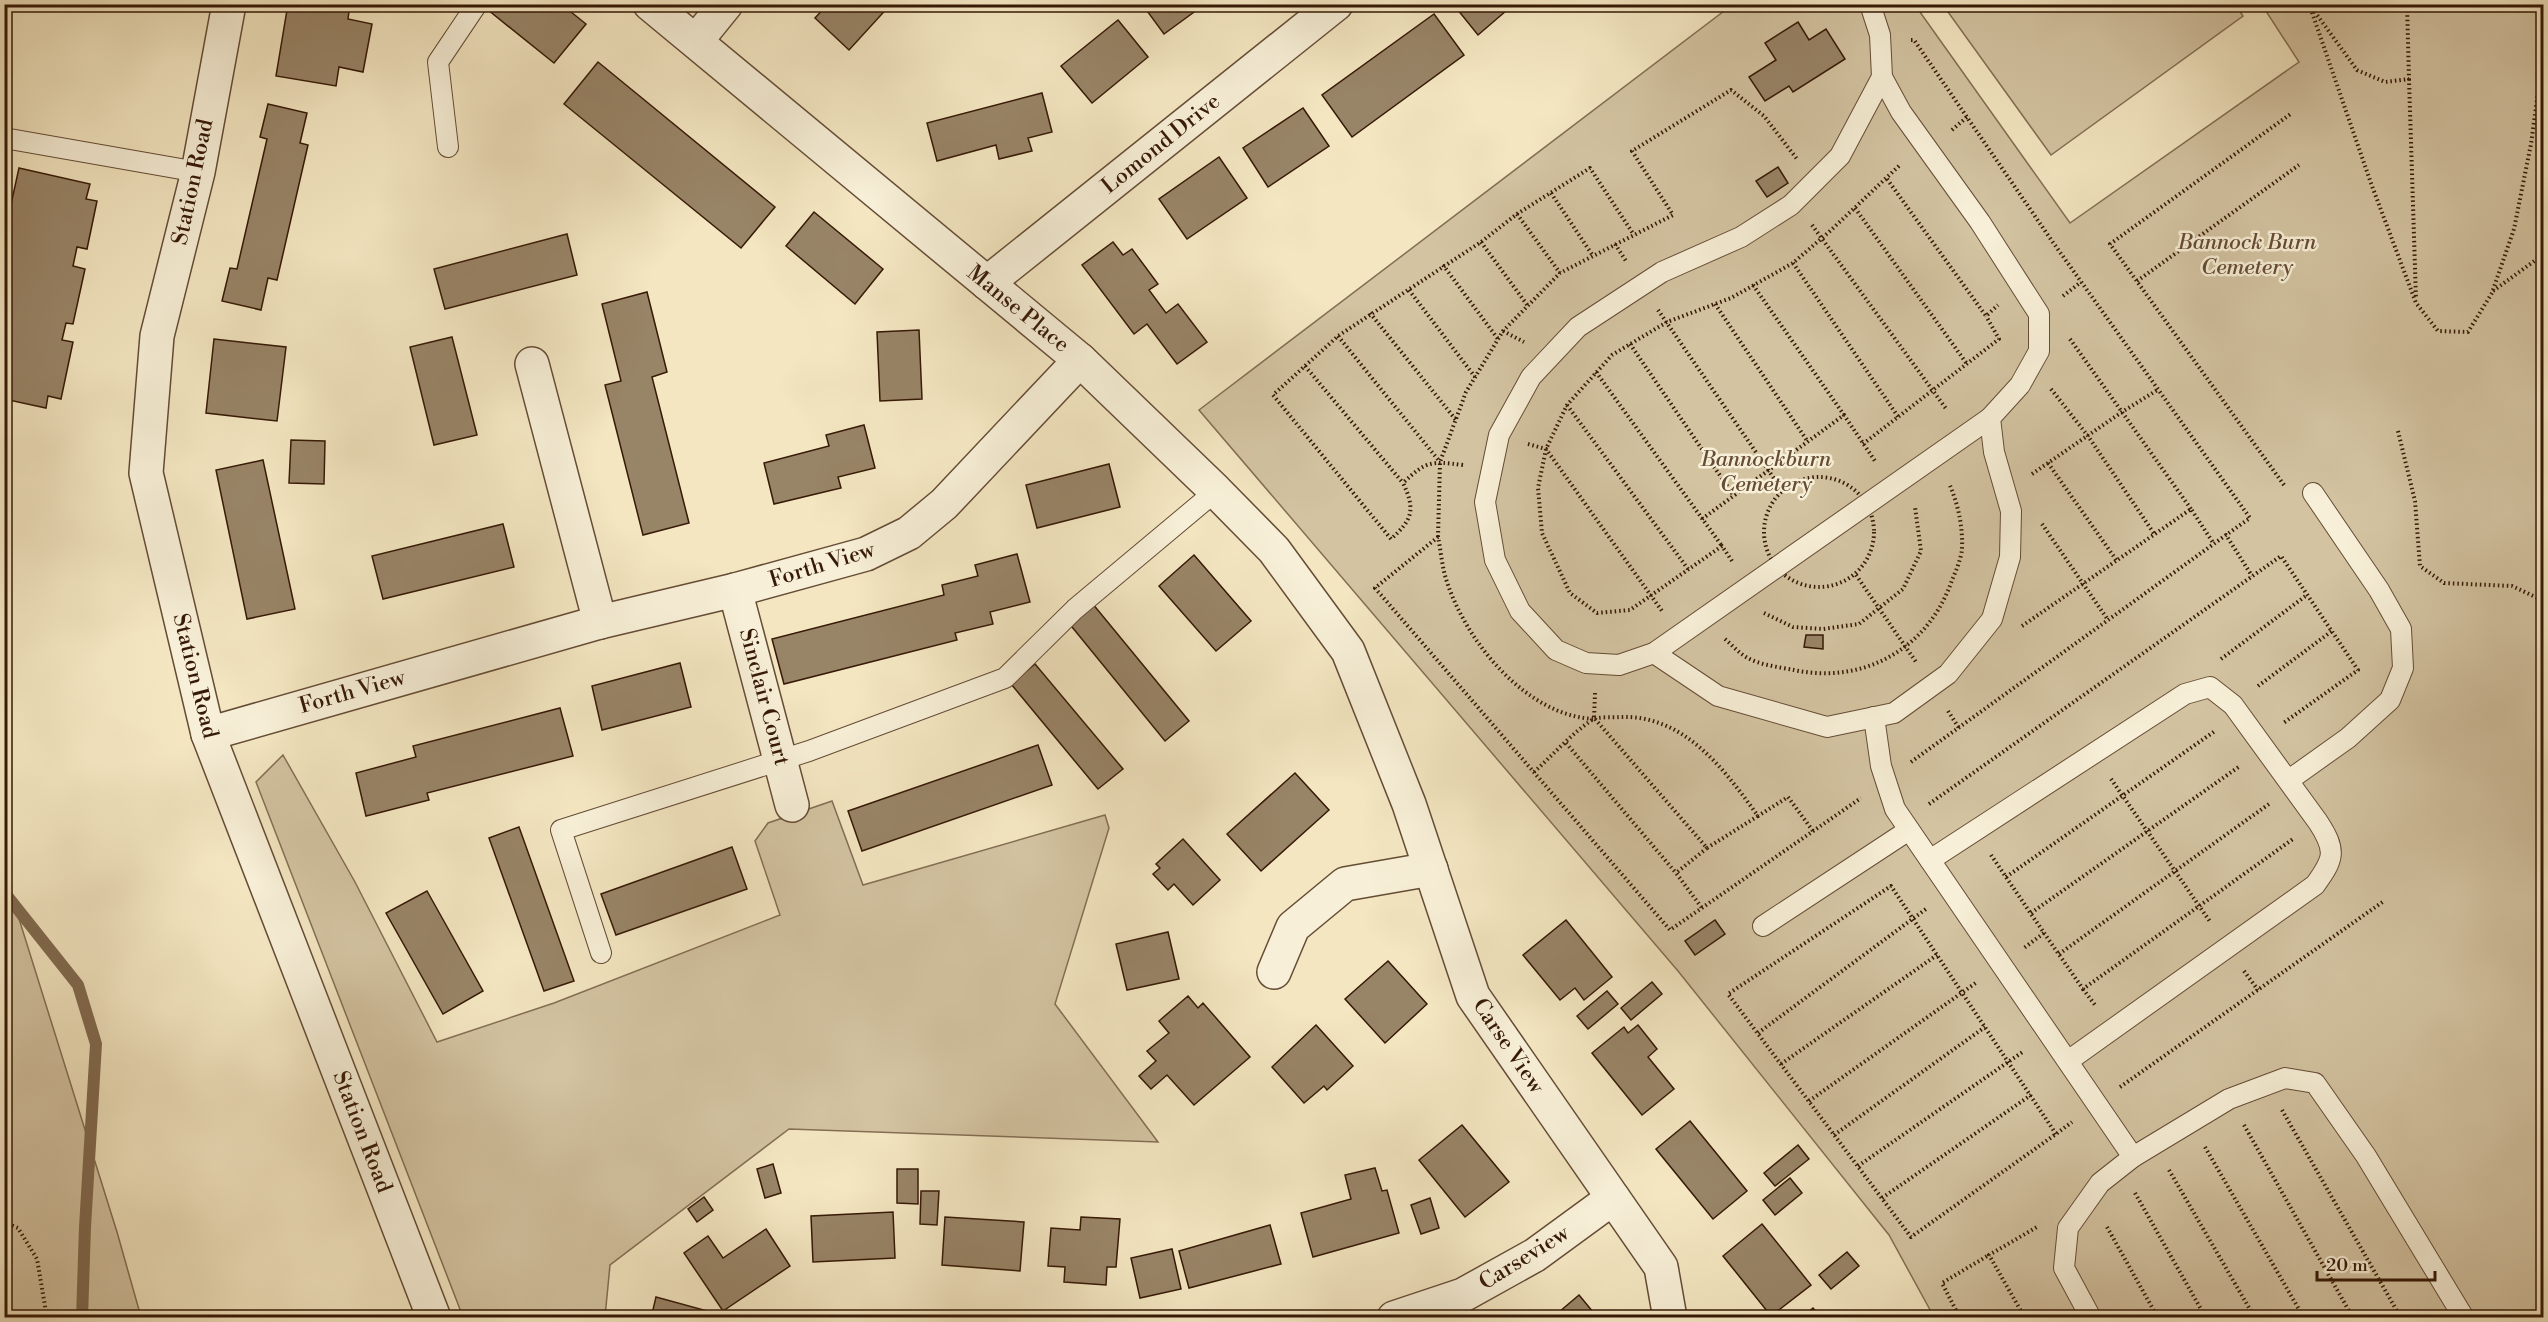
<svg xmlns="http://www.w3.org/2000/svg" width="2548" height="1322" font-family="'Libre Bodoni',serif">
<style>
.green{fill:#d3c3a1;stroke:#846e54;stroke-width:1.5}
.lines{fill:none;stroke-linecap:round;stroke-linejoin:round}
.stream{stroke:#816a50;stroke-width:12}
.building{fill:#988467;stroke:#361906;stroke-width:1.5}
.service-casing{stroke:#654c35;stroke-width:22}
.minor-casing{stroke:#654c35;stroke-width:36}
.path{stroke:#361906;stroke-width:4;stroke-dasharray:1.5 3;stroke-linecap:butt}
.service{stroke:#f7efd7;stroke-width:20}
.minor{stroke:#f7efd7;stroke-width:33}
.labels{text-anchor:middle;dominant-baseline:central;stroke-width:5;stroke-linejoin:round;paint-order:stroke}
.street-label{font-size:22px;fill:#361906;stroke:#f7efd7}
.park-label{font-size:22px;font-style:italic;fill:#654c34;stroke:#f7efd7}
</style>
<rect width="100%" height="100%" fill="#f3e6c1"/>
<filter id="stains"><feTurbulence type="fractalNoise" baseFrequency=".00333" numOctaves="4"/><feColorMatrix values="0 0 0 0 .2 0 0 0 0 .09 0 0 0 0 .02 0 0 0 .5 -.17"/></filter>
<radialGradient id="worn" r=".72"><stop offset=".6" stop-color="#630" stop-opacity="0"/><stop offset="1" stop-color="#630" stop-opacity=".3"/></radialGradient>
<g class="green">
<path d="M2235 4 2243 16 2051 155 1943 5Z"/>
<path d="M1732 5H1915L2070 223 2299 62 2262 5H2543V1317H1934L1889 1235 1678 971 1199 410Z"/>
<path d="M283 755 355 882 437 1042 554 1003 780 915 755 841 768 823 832 801 863 885 1105 815 1109 828 1055 1004 1158 1142 789 1129 610 1265 605 1317H463L256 782Z"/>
<path d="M5 874 117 1232 141 1317H5Z"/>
</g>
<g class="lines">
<path class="stream" d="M4 892 78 985 96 1044 85 1227 82 1318"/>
</g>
<g class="building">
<path d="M288 4H350L348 19 372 24 363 72 339 67 336 86 276 76Z"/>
<path d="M493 4H561L586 24 554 63 488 10Z"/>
<path d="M828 4H891L849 50 815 18Z"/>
<path d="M1142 4H1205L1164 34Z"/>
<path d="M1453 4H1514L1478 35Z"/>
<path d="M1434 14 1464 55 1352 137 1322 95Z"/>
<path d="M1118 20 1148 57 1092 103 1061 66Z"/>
<path d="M1798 22 1809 40 1826 29 1845 59 1793 92 1789 86 1765 101 1749 77 1776 60 1765 43Z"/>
<path d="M598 62 775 207 741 248 564 104Z"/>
<path d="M1042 93 1052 132 1028 138 1032 151 999 159 996 145 937 161 927 123Z"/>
<path d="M268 104 307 113 300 143 308 145 277 280 268 278 261 310 222 301 230 268 237 269 267 139 260 137Z"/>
<path d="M1303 108 1329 146 1268 187 1243 148Z"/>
<path d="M1219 157 1247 198 1187 239 1159 199Z"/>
<path d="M1778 167 1788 183 1767 197 1756 181Z"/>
<path d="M19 168 90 184 86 199 97 201 87 249 77 247 73 266 85 269 73 324 66 323 62 340 73 342 61 399 48 396 46 408 4 399V236Z"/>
<path d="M814 212 883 269 855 304 786 246Z"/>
<path d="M567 234 577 275 445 309 434 269Z"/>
<path d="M1113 242 1123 255 1132 249 1158 284 1149 290 1166 313 1178 304 1207 342 1177 364 1147 324 1134 334 1082 265Z"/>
<path d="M647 292 667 372 652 377 689 523 643 535 605 385 621 381 602 304Z"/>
<path d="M919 330 922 399 880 401 877 332Z"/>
<path d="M452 337 477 435 434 445 410 347Z"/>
<path d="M214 339 286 347 277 421 206 413Z"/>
<path d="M864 425 875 468 838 477 841 488 774 504 764 463 829 446 826 435Z"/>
<path d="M291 440 325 441 324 484 289 483Z"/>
<path d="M263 460 295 609 247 619 216 470Z"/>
<path d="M1109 464 1120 507 1037 528 1026 485Z"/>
<path d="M503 524 514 567 383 599 372 556Z"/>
<path d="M1017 554 1030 602 990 612 993 624 955 633 957 640 784 684 772 639 944 595 942 585 978 576 975 565Z"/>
<path d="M1194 555 1251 621 1216 651 1159 586Z"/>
<path d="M1092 603 1189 721 1165 741 1068 622Z"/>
<path d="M1806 635H1823V649L1804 647Z"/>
<path d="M680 663 691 707 602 730 592 686Z"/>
<path d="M1035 664 1123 769 1098 789 1011 684Z"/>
<path d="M560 708 573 756 427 793 429 800 366 816 356 773 416 757 413 746Z"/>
<path d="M1038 745 1052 785 862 851 848 811Z"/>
<path d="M1295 773 1329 810 1261 871 1227 834Z"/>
<path d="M519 827 574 981 544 991 489 838Z"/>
<path d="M1183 839 1220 880 1193 905 1174 884 1168 890 1153 874 1160 868 1156 864Z"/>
<path d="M732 847 747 889 616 935 601 894Z"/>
<path d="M427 891 483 991 443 1014 386 913Z"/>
<path d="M1566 920 1612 977 1584 1000 1575 988 1560 1000 1523 955Z"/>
<path d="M1715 920 1725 934 1695 955 1685 941Z"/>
<path d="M1168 932 1179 979 1127 990 1116 944Z"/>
<path d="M1388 961 1427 1004 1385 1043 1345 999Z"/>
<path d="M1652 982 1662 994 1631 1020 1621 1008Z"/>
<path d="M1607 991 1618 1004 1588 1029 1577 1016Z"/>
<path d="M1188 996 1198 1008 1203 1003 1250 1057 1194 1105 1167 1075 1151 1089 1139 1076 1156 1061 1147 1051 1169 1033 1159 1021Z"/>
<path d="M1316 1025 1353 1066 1327 1090 1324 1086 1304 1103 1272 1067Z"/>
<path d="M1638 1025 1657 1049 1648 1057 1674 1089 1642 1115 1592 1053 1624 1027 1628 1033Z"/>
<path d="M1690 1121 1747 1191 1713 1219 1656 1149Z"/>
<path d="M1462 1125 1509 1182 1465 1217 1419 1160Z"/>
<path d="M1798 1145 1809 1159 1775 1186 1764 1173Z"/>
<path d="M773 1164 781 1193 765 1198 757 1169Z"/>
<path d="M1375 1168 1382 1191 1387 1190 1399 1233 1313 1257 1301 1213 1351 1199 1345 1175Z"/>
<path d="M897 1169H918V1204L897 1203Z"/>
<path d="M1790 1178 1802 1193 1775 1215 1763 1200Z"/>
<path d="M921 1191H939L937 1225 920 1224Z"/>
<path d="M704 1197 713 1210 697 1222 688 1209Z"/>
<path d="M1430 1198 1439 1228 1421 1234 1411 1205Z"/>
<path d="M893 1212 895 1258 813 1262 811 1216Z"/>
<path d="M945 1217 1024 1222 1020 1271 942 1265Z"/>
<path d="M1081 1217 1120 1219 1116 1267H1107L1106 1285 1064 1282 1065 1267 1048 1266 1051 1228 1080 1230Z"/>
<path d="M1762 1224 1811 1285 1771 1316 1723 1256Z"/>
<path d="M1270 1225 1281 1264 1189 1288 1179 1251Z"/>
<path d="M766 1229 790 1266 723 1311 684 1253 708 1236 723 1258Z"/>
<path d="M1172 1249 1181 1289 1140 1298 1131 1258Z"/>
<path d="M1847 1252 1859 1266 1831 1289 1819 1275Z"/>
<path d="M1579 1295 1598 1318H1552Z"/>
<path d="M656 1297 711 1312 710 1318H651Z"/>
<path d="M1813 1308 1821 1318H1801Z"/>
</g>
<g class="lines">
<defs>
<g id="service">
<path d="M1882 77 1840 156 1791 205 1741 237 1662 272 1578 327 1531 377 1499 435 1485 502 1495 560 1520 611 1556 650 1586 663 1619 665 1654 653 1990 418"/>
<path d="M4 138 198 172"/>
<path d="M448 147 438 62 477 4"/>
<path d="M1654 653 1718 696 1827 727 1894 713 1948 674 1992 619 2010 557 2011 511 1994 452 1990 418 2020 385 2039 351V314L1980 222 1901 112 1882 77 1880 35 1870 4"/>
<path d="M1874 717 1881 766 1895 809 2133 1157"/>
<path d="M2289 780 2348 738 2390 700 2403 668 2401 629 2379 590 2313 493"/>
<path d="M1930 860 2185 694 2210 687 2233 705 2318 822C2337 851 2334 859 2315 885L2068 1061"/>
<path d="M1763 926 1909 830"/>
<path d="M601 953 561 830 809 751 1005 678 1075 609 1216 491"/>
<path d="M2091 1318 2064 1268 2068 1228 2100 1183 2133 1157 2229 1099 2285 1078 2315 1083 2366 1156 2464 1318"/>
</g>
<g id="minor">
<path d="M229 4 198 172 157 336 146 473 208 734 434 1318"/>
<path d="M650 4 1080 360 1216 491 1274 550 1348 651 1409 804 1473 996 1661 1267 1670 1318"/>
<path d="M696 41 726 4"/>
<path d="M987 283 1336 4"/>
<path d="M532 364 600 622"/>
<path d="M735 590 792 805"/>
<path d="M208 734 600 622 735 590 866 554 909 533 944 504 1080 360"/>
<path d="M1274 972 1293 927 1345 884 1431 869"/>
<path d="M1394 1318 1463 1295 1535 1255 1613 1198"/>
</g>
</defs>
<use href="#service" class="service-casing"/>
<use href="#minor" class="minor-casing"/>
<g class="path">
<path d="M2309 4 2372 186 2416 303 2438 331 2468 332 2492 293 2514 229 2531 144 2543 55 2539 4"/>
<path d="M2312 8 2357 70 2385 82 2409 79 2407 4"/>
<path d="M1911 40H1914L2052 241 2250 518 2226 535"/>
<path d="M2409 79 2416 299"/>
<path d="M1952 130 1967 117"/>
<path d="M1887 179 1986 316 1998 305"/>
<path d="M1551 193 1593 256"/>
<path d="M1855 208 1967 364"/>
<path d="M1517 214 1560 273"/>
<path d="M1812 225 1947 410"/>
<path d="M1481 242 1528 306"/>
<path d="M1615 244 1626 261"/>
<path d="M1793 263 1899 418"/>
<path d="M1443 265 1498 339"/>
<path d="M2137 281 2299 165"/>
<path d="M1753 285 1844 415"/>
<path d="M1409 290 1475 377"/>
<path d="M2493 291 2544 254"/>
<path d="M2063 296 2081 282"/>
<path d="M1715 304 1808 442"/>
<path d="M1658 310 1782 490"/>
<path d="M1370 313 1456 420"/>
<path d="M1503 331 1524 342"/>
<path d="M1338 336 1440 462"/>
<path d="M2070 339 2191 509"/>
<path d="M1630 344 1734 496"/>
<path d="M1305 366 1403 483"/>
<path d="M1596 372 1722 546"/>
<path d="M2051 389 2088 436 2155 535"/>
<path d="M1567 405 1688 569"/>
<path d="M2398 431 2415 501 2420 566 2444 583 2512 586 2544 601"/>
<path d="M1528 444 1546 449 1662 611"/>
<path d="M1863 444 1999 339 1986 316"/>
<path d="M2048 463 2117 561"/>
<path d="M1463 465C1431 461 1426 461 1403 483 1416 510 1412 520 1391 539L1273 395 1338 336 1481 242 1517 214 1590 168 1634 235"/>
<path d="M2032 474 2122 412 2159 389"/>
<circle cx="1819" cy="532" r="55"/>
<path d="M2284 485 2110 244 2292 113"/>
<path d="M1702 519 1844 415 1875 461"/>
<path d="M2042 524 2108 620"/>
<path d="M1438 537 1440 462 1466 392 1503 331 1560 273 1673 215 1632 151 1731 90 1764 116 1797 159"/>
<path d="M1732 561 1722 546 1630 610 1597 613 1570 593 1542 533 1538 488 1546 449 1567 405 1612 355 1667 322 1731 298 1793 263 1829 232 1901 164"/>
<path d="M1856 575 1916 662"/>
<path d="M1764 613 1793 627 1823 629 1859 624 1903 589 1921 551 1915 507"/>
<path d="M2022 626 2191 509 2214 544"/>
<path d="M1725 639C1732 645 1738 652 1746 657 1759 665 1779 667 1794 670 1864 685 1929 648 1952 580 1956 571 1961 559 1962 549 1963 526 1958 504 1949 483"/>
<path d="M2221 659 2307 595"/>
<path d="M2258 686 2332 631"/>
<path d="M1595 693 1594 719C1527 716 1467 643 1447 582 1442 568 1441 551 1438 537L1375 588 1670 930 1861 798"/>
<path d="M1948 711 1959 728"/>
<path d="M1595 719 1707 848 1676 873 1702 908"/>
<path d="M1566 743 1676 873"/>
<path d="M1911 762 2226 535 2252 576"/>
<path d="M1534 772C1553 755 1571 734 1592 720 1599 716 1611 718 1619 717 1684 714 1724 769 1758 816L1788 797 1813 831"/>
<path d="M2111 779 2211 923"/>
<path d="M1929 804 2281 556 2358 670 2282 724"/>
<path d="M1707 848 1758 816"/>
<path d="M1991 855 2044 933 2024 948"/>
<path d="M2006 877 2215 731"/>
<path d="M2031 913 2240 766"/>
<path d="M2044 933 2083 989 2293 839"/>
<path d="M2059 954 2269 804"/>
<path d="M2244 971 2258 990"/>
<path d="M2083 989 2095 1005"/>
<path d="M1758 1033 1926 909"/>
<path d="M1781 1064 1937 955"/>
<path d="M2120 1087 2384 901"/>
<path d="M1809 1101 1977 982"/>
<path d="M2282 1110 2401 1318"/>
<path d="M2244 1125 2353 1318"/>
<path d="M2056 1134 1891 886 1728 994 1911 1237 2056 1134 2072 1122"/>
<path d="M1834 1135 1985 1027"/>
<path d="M2205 1147 2304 1318"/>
<path d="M1858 1166 2024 1051"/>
<path d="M2169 1170 2255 1318"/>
<path d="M2135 1193 2206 1318"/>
<path d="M1882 1198 2031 1095"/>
<path d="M4 1222 18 1228 37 1259 47 1318"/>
<path d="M2107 1227 2158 1318"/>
<path d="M1960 1318 1942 1283 1989 1255"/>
<path d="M2025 1318 1989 1255 2037 1227"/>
</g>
<use href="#service" class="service"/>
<use href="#minor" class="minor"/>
</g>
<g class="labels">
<g class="street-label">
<text transform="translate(1161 144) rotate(-39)">Lomond Drive</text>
<text transform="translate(193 182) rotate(-78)">Station Road</text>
<text transform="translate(1018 309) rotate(39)">Manse Place</text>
<text transform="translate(822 565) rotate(-17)">Forth View</text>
<text transform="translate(195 676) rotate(76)">Station Road</text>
<text transform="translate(352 692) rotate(-16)">Forth View</text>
<text transform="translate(764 697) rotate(75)">Sinclair Court</text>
<text transform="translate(1508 1046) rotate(56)">Carse View</text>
<text transform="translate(362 1132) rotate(69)">Station Road</text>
<text transform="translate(1524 1258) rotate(-32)">Carseview</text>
</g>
<g class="park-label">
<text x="2247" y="242">Bannock Burn<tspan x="2247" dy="25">Cemetery</tspan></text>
<text x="1766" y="459">Bannockburn<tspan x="1766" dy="25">Cemetery</tspan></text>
</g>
</g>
<rect width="2548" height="1322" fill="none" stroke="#f3e6c1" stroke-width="24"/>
<rect x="6" y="6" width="2536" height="1310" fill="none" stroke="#361906" stroke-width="3"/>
<rect x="12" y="12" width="2524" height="1298" fill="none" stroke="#361906" stroke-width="1.5"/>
<path d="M2317 1271v9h118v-9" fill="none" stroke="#361906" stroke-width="3"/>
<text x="2326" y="1271" font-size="18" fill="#361906" stroke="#f7efd7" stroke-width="4.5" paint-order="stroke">20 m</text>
<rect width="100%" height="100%" filter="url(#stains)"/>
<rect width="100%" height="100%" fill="url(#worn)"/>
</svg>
